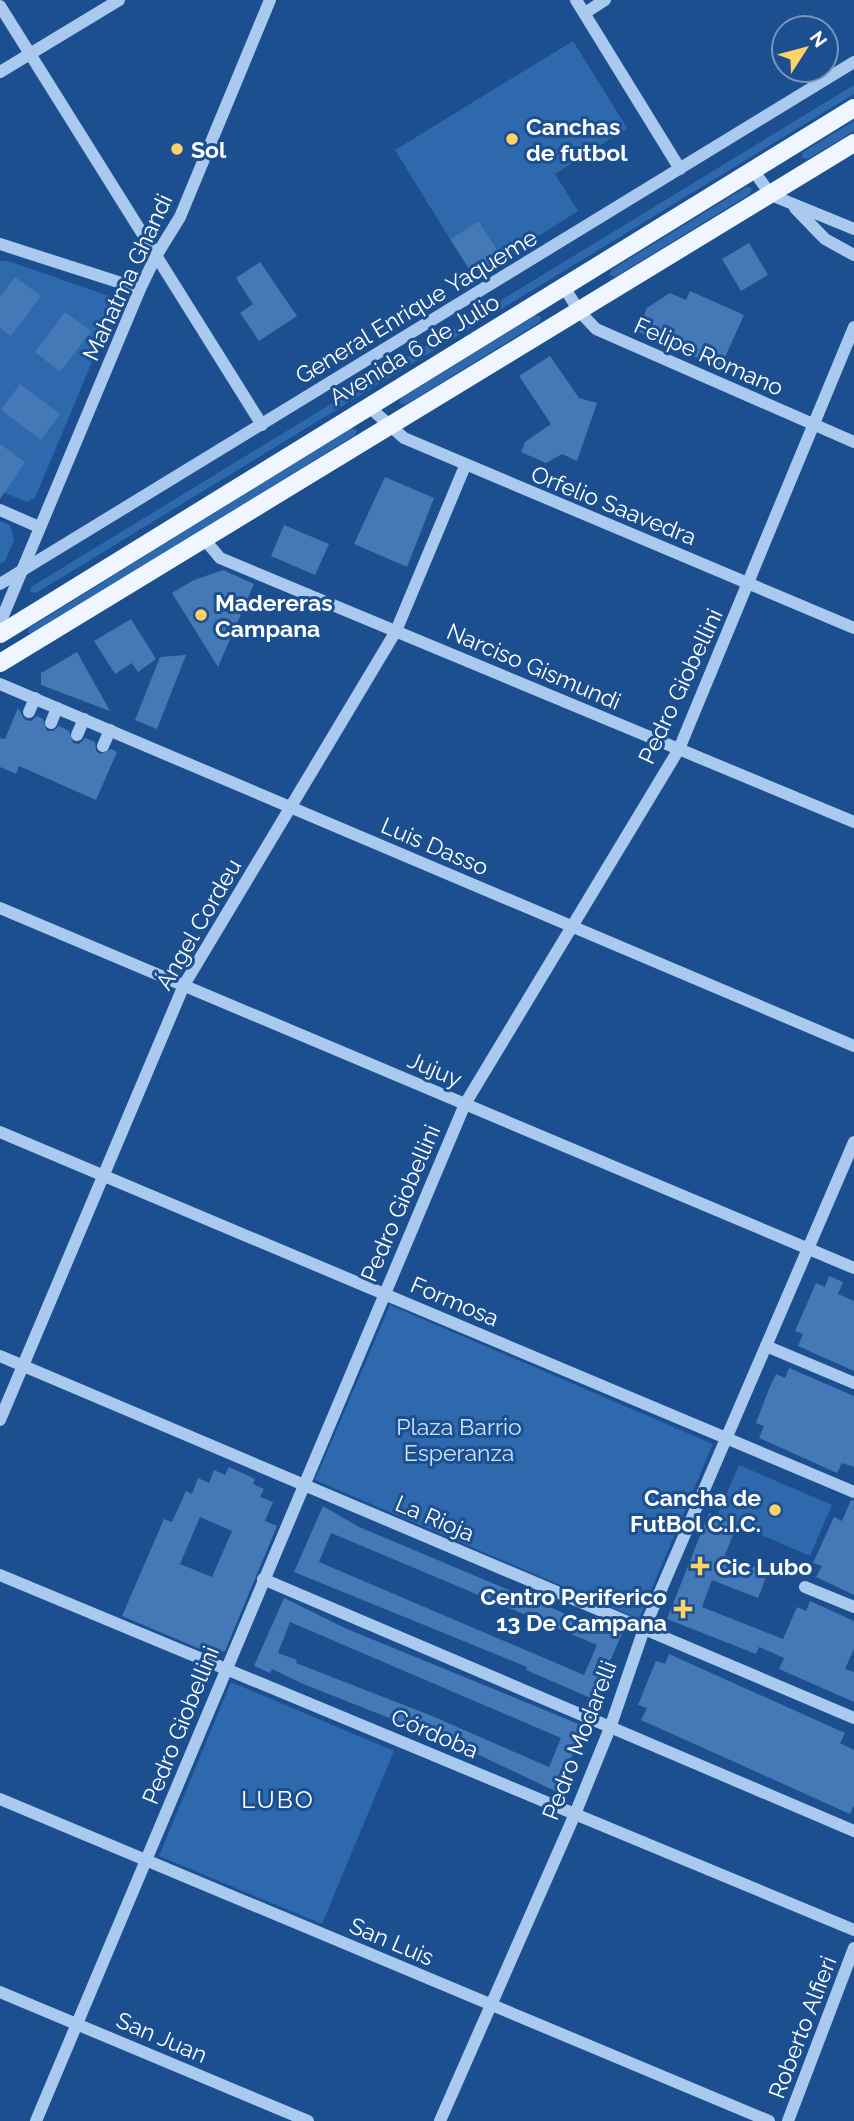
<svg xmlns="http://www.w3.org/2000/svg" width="854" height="2121" font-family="Raleway,sans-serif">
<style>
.green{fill:#2e69ad}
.building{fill:#4478b7;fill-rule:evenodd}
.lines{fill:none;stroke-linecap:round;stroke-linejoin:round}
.minor{stroke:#a9c9ee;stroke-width:12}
.major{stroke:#f0f6ff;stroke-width:18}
.poi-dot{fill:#ffd166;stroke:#1b4f8f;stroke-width:2.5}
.labels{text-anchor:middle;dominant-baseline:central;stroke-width:6;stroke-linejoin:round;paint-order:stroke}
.poi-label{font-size:23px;font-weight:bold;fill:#fff;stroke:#1b4f8f;text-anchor:start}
.street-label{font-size:23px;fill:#fff;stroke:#1b4f8f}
.park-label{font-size:23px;fill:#cfe3fa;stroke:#1b4f8f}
.neighbourhood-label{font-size:24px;letter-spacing:2px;fill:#fff;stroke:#1b4f8f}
</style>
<rect width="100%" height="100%" fill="#1b4f8f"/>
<g class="green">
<path d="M573 41 627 128 555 174 578 211 503 259 479 221 450 239 395 150Z"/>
<path d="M854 85V94L36 593 30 592 31 587Z"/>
<path d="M854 121V131L808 159 802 158 803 152Z"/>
<path d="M746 187 752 188 750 194 615 277 610 275 611 270Z"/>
<path d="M0 261H8L109 296 115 307 35 498 27 502 0 491Z"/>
<path d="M536 315 541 317 540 322 405 405 399 403 401 398Z"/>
<path d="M351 428 357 430 355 435 33 634 28 633 29 628Z"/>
<path d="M0 521 10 525 14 540 5 561 0 564Z"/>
<path d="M390 1305 713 1444 639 1619 315 1480Z"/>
<path d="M739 1465 832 1505 810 1556 717 1516Z"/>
<path d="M231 1682 394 1751 322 1924 159 1856Z"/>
</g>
<g class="building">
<path d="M479 221 503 259 482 272 469 269 450 239Z"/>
<path d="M749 243 768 275 741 291 722 259Z"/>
<path d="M260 262 297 316 259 341 240 313 253 304 236 278Z"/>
<path d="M15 277 41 296 11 336 0 328V297Z"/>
<path d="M690 291 744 315 720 368 637 331 647 308 670 293 686 300Z"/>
<path d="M65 312 91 331 60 372 35 352Z"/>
<path d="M550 356 579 398 597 403 577 461 562 454 546 463 521 452 525 442 551 424 519 376Z"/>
<path d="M20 384 60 414 41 440 1 410Z"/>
<path d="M0 444 25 462 0 499Z"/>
<path d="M385 477 434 498 407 567 354 544Z"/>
<path d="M284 525 329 544 315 575 271 556Z"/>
<path d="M223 570 254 584 218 667 172 593 194 580Z"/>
<path d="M131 619 156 659 138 672 132 663 115 674 94 641Z"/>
<path d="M77 652 110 711 41 685V673Z"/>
<path d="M186 655 157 729 135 720 160 657Z"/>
<path d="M18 708 25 720 31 721 37 716 43 719 47 731H53L59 726 69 731 73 743 79 744 85 738 95 742 96 751 100 754 111 749 117 752 96 800 19 766 16 774 0 767V738L5 739Z"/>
<path d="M829 1276 843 1282 838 1294 854 1301V1371L798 1346 803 1334 795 1331 816 1283 825 1287Z"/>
<path d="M789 1368 854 1396V1467L842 1463 837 1473 759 1438 764 1426 756 1423 769 1389 776 1374 785 1378Z"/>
<path d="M229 1467 255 1479 253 1484 264 1489 260 1497 273 1502 265 1521 277 1526 225 1651 212 1654 122 1616 164 1519 172 1522 186 1491 192 1494 198 1478 209 1483 214 1470 225 1475ZM200 1517 232 1531 212 1577 180 1564Z"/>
<path d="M851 1500 854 1501V1595L816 1577 822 1566 813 1563 834 1517 842 1521Z"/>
<path d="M323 1506 357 1526 604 1630 605 1627 622 1634 593 1699 526 1670 527 1667 294 1572ZM331 1533 597 1645 584 1675 319 1562Z"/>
<path d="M709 1513 737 1525 725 1555 768 1572 758 1598 712 1580 702 1607 783 1639 797 1607 806 1611 810 1601 854 1621V1649L845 1669 854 1672V1702L779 1669 784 1658 759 1647 756 1654 667 1619Z"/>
<path d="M284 1598 347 1629 581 1725 572 1749 575 1750 555 1791 458 1745 303 1684 272 1669 270 1673 254 1666ZM290 1622 561 1738 549 1767 432 1716 296 1663 297 1660 278 1653Z"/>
<path d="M669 1654 845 1733 840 1743 854 1750V1805L850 1814 641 1720 647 1708 638 1705 650 1675 656 1661 665 1664Z"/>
</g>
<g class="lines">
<g class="minor">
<path d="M576 0 680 169"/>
<path d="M0 6 262 425"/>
<path d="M588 11 605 0"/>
<path d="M0 72 119 0"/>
<path d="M753 170 771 195 854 229"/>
<path d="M795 208 825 239 854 255"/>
<path d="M0 244 140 289"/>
<path d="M564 287 579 311 596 329 854 442"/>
<path d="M368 406 404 438 854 628"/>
<path d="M0 510 39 527"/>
<path d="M205 540 220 558 854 822"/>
<path d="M0 584 854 62"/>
<path d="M0 623 140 289 156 256 180 217 270 0"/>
<path d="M0 684 854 1046"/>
<path d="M29 712 35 698"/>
<path d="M51 723 57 708"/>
<path d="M77 735 84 719"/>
<path d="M103 746 110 730"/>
<path d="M0 908 854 1268"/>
<path d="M0 1132 854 1492"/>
<path d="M766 1346 854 1383"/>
<path d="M0 1356 854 1718"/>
<path d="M0 1420 184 985 396 631 465 466"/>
<path d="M0 1575 854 1930"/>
<path d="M263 1579 854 1831"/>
<path d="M805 1587 854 1607"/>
<path d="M0 1799 769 2121"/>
<path d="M0 1992 308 2121"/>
<path d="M36 2121 465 1104 679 749 854 327"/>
<path d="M440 2121 575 1814 610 1728 644 1629 854 1142"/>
<path d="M788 2121 854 1948"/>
</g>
<g class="major">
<path d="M0 634 854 108"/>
<path d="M0 663 854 143"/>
</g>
</g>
<g class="poi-dot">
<circle cx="512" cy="139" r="7"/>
<circle cx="177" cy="149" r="7"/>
<circle cx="201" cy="615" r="7"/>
<circle cx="775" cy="1510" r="7"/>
<path d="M696.5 1555.5h7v7h7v7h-7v7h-7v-7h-7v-7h7z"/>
<path d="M679.5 1598.5h7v7h7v7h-7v7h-7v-7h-7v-7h7z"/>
</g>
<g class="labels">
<g class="poi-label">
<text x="526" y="126">Canchas<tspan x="526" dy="26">de futbol</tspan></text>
<text x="191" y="149">Sol</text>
<text x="215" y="602">Madereras<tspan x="215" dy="26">Campana</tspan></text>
<text x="761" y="1497" text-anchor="end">Cancha de<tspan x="761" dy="26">FutBol C.I.C.</tspan></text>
<text x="716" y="1566">Cic Lubo</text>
<text x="667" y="1596" text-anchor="end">Centro Periferico<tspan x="667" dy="26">13 De Campana</tspan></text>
</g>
<g class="street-label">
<text transform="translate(127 277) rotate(-65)">Mahatma Ghandi</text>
<text transform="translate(416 306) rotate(-31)">General Enrique Yaqueme</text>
<text transform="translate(414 349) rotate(-31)">Avenida 6 de Julio</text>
<text transform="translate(709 356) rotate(24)">Felipe Romano</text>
<text transform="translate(614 505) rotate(22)">Orfelio Saavedra</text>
<text transform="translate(534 666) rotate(23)">Narciso Gismundi</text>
<text transform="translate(680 686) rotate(-65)">Pedro Giobellini</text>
<text transform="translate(435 846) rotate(23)">Luis Dasso</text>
<text transform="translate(198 924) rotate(-60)">Ángel Cordeu</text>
<text transform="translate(435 1069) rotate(23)">Jujuy</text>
<text transform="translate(400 1203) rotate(-67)">Pedro Giobellini</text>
<text transform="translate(455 1301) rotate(23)">Formosa</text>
<text transform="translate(435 1518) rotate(23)">La Rioja</text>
<text transform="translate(180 1725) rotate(-68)">Pedro Giobellini</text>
<text transform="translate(435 1733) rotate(23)">Córdoba</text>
<text transform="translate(579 1740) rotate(-69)">Pedro Modarelli</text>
<text transform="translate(392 1941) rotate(23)">San Luis</text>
<text transform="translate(802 2027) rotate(-69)">Roberto Alfieri</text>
<text transform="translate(162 2037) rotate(23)">San Juan</text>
</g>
<g class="park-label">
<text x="459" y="1426">Plaza Barrio<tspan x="459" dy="26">Esperanza</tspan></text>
</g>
<g class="neighbourhood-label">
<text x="278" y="1799">LUBO</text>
</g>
</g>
<g transform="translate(805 49) rotate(54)"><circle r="33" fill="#1b4f8f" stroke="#7695bc" stroke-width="2"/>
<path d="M0-5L12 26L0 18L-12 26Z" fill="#ffd166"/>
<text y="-10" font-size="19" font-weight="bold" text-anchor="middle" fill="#ffffff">N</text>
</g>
</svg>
